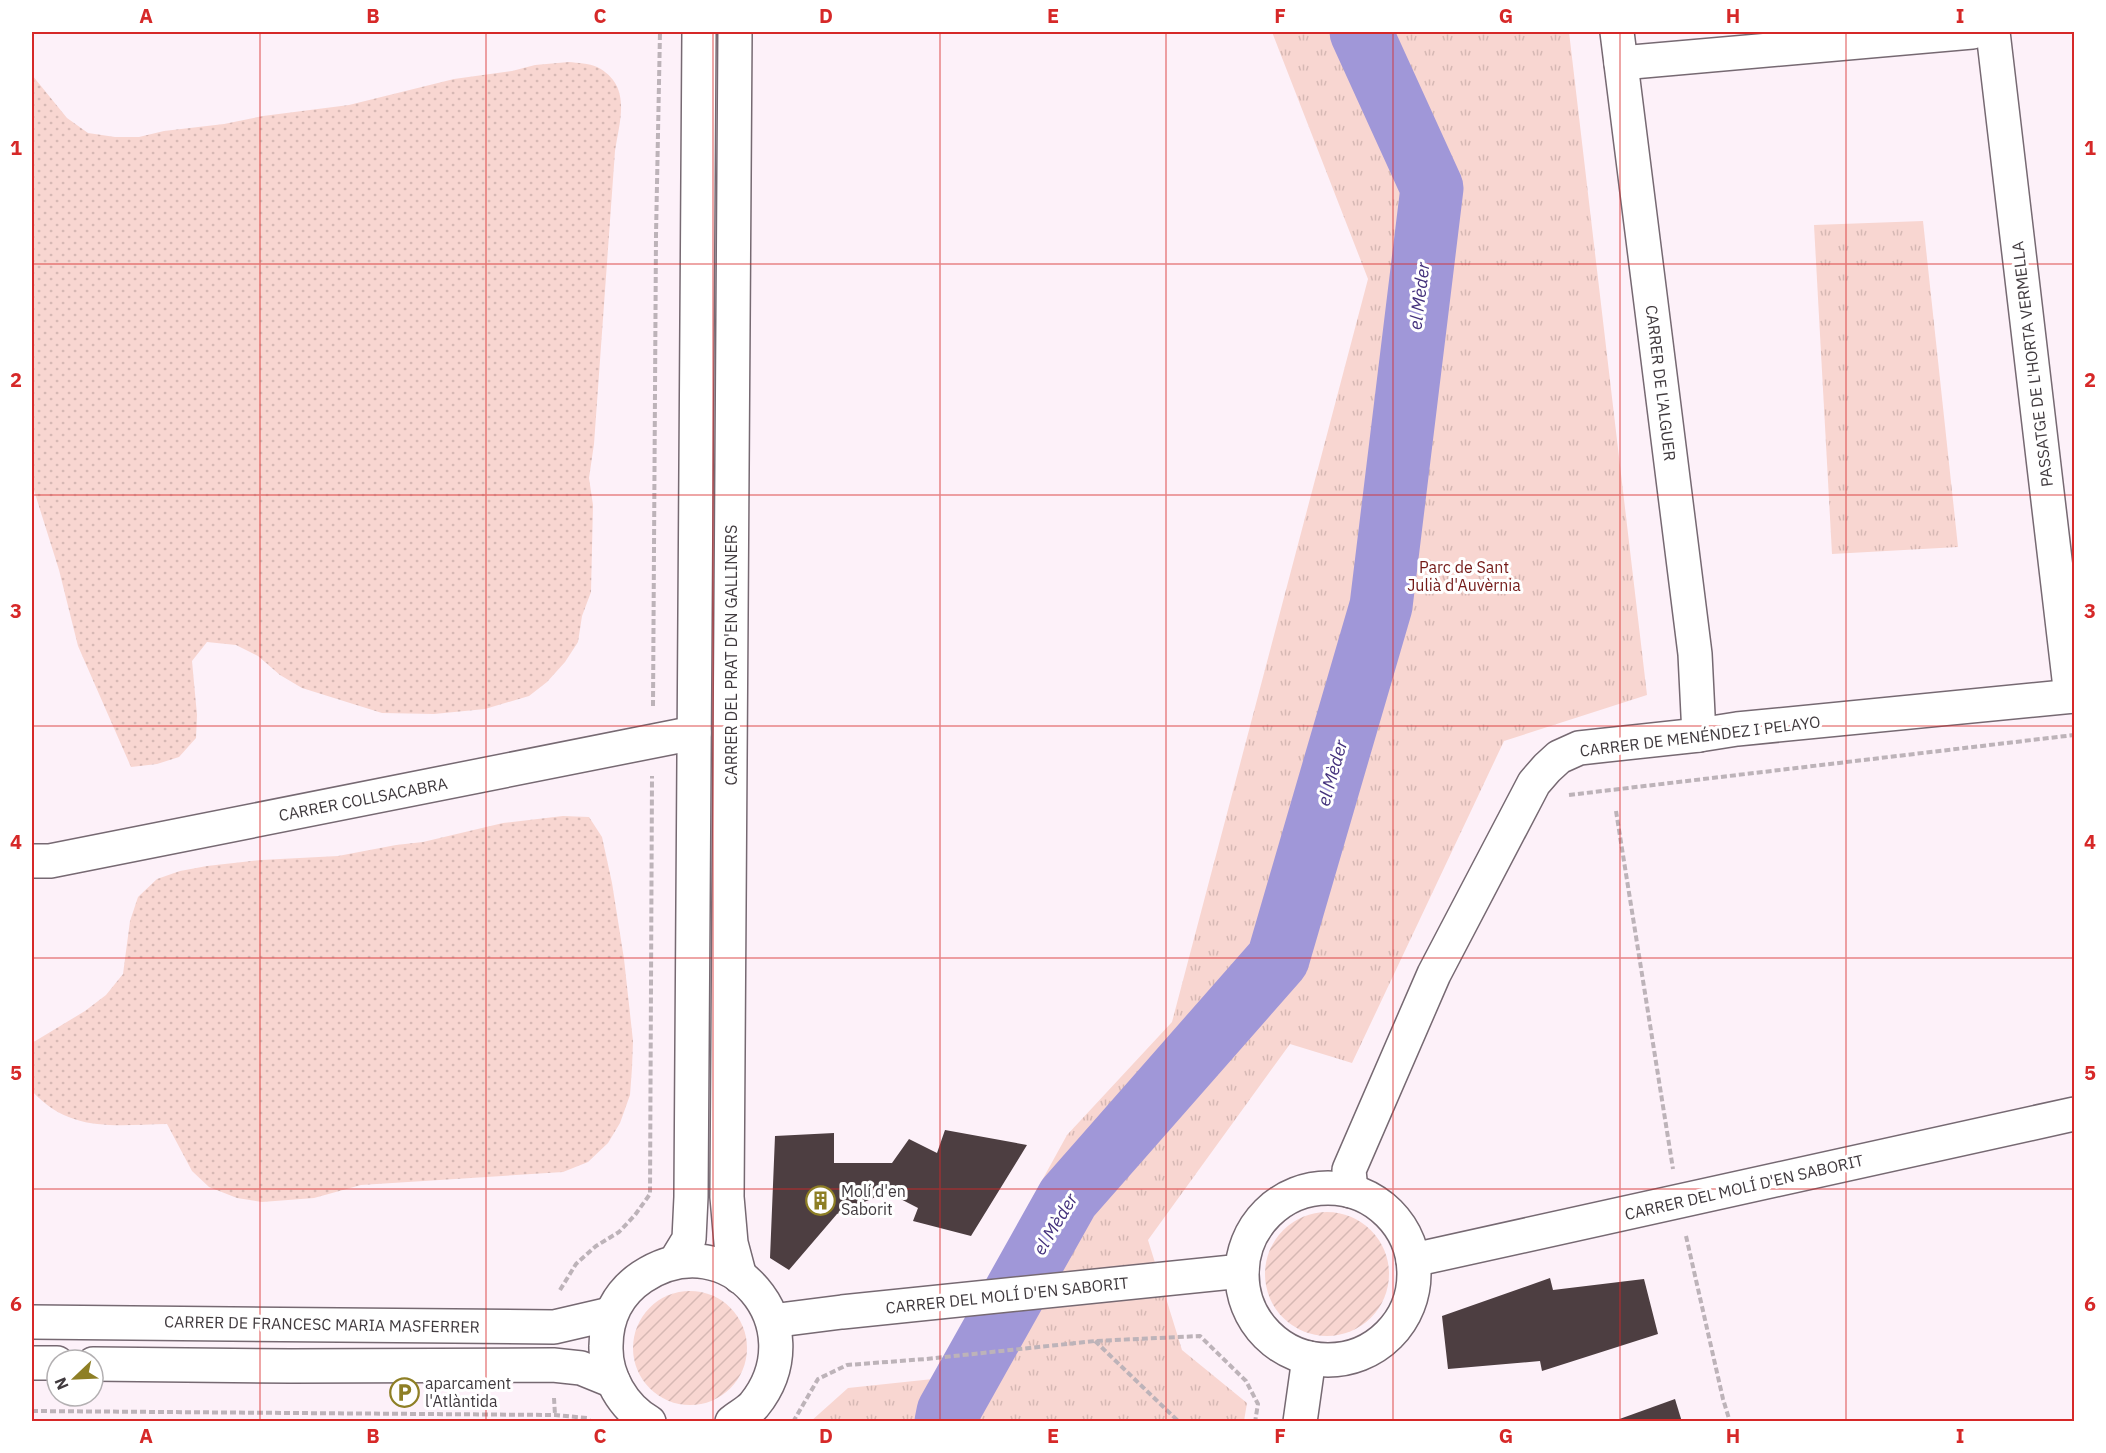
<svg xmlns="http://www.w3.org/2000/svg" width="2106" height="1453" font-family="'IBM Plex Sans',sans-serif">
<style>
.grass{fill:url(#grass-dots)}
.park{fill:url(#park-tufts)}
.garden{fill:url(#garden-furrows)}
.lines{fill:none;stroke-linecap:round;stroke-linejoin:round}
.river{stroke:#a097d8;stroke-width:63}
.building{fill:#4d3e41}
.minor-casing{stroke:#766972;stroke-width:36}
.path{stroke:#bdb3b9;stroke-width:4;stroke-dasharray:6 3;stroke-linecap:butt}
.minor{stroke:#fff;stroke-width:33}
.grid{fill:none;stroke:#d62828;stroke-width:1.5;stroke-opacity:0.55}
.labels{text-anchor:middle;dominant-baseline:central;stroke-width:6;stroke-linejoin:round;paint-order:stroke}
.street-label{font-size:16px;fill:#403a3e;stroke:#fff}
.park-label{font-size:16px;fill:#731917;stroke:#fff}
.poi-label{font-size:16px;fill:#403a3e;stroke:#fff;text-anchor:start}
.water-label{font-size:18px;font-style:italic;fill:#43307c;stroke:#fff}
.neatline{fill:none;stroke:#d62828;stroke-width:2}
.grid-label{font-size:20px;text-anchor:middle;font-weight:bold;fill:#d62828}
</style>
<defs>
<pattern id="grass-dots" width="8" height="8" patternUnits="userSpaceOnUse" patternTransform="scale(1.5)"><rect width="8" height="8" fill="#f8d6d1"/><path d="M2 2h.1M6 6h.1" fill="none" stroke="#d6b8b4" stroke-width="1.8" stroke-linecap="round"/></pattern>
<pattern id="park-tufts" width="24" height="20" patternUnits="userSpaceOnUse" patternTransform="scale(1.5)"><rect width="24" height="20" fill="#f8d6d1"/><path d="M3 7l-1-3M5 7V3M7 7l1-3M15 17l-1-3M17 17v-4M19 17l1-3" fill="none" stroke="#d6b8b4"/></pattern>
<pattern id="garden-furrows" width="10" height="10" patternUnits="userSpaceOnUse" patternTransform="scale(1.5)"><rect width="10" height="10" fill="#f8d6d1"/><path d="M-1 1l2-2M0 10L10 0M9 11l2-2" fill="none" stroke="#d6b8b4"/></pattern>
</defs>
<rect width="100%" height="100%" fill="#fdf1f9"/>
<g class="grass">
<path d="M569 62C577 63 589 63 597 67 632 85 620 119 615 151L594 444 589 478 593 505 591 592 582 616 578 642 565 662 547 682 529 696 485 709 434 714 382 713 302 688 280 675 258 656 236 645 207 642 192 661 197 715 196 738 179 757 157 764 131 767 78 646 59 570 32 484V75L67 118 88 133 115 137H139L164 131 224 124 263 116 349 105 454 79 512 71 535 65Z"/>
<path d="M563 816 589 817 602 837 612 883 624 959 633 1041 632 1068 630 1095 620 1123 608 1143 588 1162 563 1172 361 1185 314 1198 262 1202 237 1198 209 1187 192 1171 167 1124C115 1125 70 1133 32 1091V1043L85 1011 106 995 123 974 130 921 138 897 157 879 180 871 207 866 261 860 338 856 396 845 423 842 503 823Z"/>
</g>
<g class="park">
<path d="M1272 32H1569L1647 695 1504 741 1352 1063 1290 1044 1148 1240 1182 1350 1247 1403 1244 1421 810 1422 848 1388 933 1379 1067 1135 1172 1022 1368 279Z"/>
<path d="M1923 221 1958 547 1832 554 1814 225Z"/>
</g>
<g class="garden">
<circle cx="1327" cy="1274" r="62"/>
<circle cx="690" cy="1348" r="57"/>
</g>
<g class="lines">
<path class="river" d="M946 1422 948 1412 1068 1198 1278 959 1381 606 1432 188 1361 32"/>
</g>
<g class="building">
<path d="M945 1130 1027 1145 971 1236 913 1221 918 1208 887 1192 837 1214 789 1270 770 1258 775 1136 834 1133V1163H892L909 1139 937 1153Z"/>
<path d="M1550 1278 1553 1290 1644 1279 1658 1334 1542 1371 1540 1361 1448 1369 1442 1316Z"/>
<path d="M1675 1399 1682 1422H1614V1421Z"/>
</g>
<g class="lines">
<defs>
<g id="minor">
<path d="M735 32 727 1197 731 1243 740 1277"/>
<path d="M1617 32 1695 654 1699 735"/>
<path d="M1993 32 2071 696"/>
<path d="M1621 63 1972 32"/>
<path d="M32 861H50L694 733"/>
<circle cx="1328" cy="1274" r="86"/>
<path d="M1351 1191 1349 1170 1434 974 1534 783 1547 768 1559 757 1579 748 1699 735 1737 729 2074 696"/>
<path d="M1413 1260 2074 1114"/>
<path d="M675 1262 689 1239 691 1197 699 32"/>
<path d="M32 1322 554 1327 610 1314"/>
<path d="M774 1324 787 1319 842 1312 1242 1271"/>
<path d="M32 1363H57"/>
<path d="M93 1364 291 1366 553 1365 581 1368 613 1381"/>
<path d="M649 1422C623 1407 605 1376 606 1346 606 1318 618 1293 642 1277 729 1220 818 1326 754 1405 748 1412 739 1416 732 1422"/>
<path d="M1300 1422 1309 1358"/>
</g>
</defs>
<use href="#minor" class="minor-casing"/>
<g class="path">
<path d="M653 706 656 235 660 32"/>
<path d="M1569 795 2074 735"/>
<path d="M1616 811 1673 1169"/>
<path d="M1686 1236 1723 1399 1730 1422"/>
<path d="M560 1290 576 1264 596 1246 619 1232 635 1215 650 1194 652 776"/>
<path d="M1095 1341 1177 1420V1422"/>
<path d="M554 1398 555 1415"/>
<path d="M32 1411 555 1415 587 1418 591 1422"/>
<path d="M793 1422 818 1379 847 1365 926 1359 1095 1341 1200 1336 1246 1381 1258 1404 1255 1422"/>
</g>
<use href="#minor" class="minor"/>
</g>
<path class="grid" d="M260 32V1422M486 32V1422M713 32V1422M940 32V1422M1166 32V1422M1393 32V1422M1620 32V1422M1846 32V1422M32 264H2074M32 495H2074M32 726H2074M32 958H2074M32 1189H2074"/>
<defs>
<symbol id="building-ring" viewBox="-11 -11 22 22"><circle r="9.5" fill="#fff" stroke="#8e7f25" stroke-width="1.5"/><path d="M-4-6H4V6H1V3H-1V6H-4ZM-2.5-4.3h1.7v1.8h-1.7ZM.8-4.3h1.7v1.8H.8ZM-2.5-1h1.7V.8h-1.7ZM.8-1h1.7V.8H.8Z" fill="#8e7f25"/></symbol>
<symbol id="parking-ring" viewBox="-11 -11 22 22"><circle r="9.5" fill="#fff" stroke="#8e7f25" stroke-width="1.5"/><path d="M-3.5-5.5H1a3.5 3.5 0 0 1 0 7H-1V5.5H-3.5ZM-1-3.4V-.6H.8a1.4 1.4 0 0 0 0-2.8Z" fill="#8e7f25"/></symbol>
</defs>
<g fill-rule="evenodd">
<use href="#building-ring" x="804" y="1184" width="33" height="33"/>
<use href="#parking-ring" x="388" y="1376" width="33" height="33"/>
</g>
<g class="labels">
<g class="street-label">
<text transform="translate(2032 364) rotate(-97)">PASSATGE DE L'HORTA VERMELLA</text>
<text transform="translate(1661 383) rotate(83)">CARRER DE L'ALGUER</text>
<text transform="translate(731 655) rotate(-90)">CARRER DEL PRAT D'EN GALLINERS</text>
<text transform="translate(1700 736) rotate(-7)">CARRER DE MENÉNDEZ I PELAYO</text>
<text transform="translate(363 799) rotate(-11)">CARRER COLLSACABRA</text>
<text transform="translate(1744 1187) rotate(-13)">CARRER DEL MOLÍ D'EN SABORIT</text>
<text transform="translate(1007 1295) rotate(-6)">CARRER DEL MOLÍ D'EN SABORIT</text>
<text transform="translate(322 1324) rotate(1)">CARRER DE FRANCESC MARIA MASFERRER</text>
</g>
<g class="park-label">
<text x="1464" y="567">Parc de Sant<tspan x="1464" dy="18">Julià d'Auvèrnia</tspan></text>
</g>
<g class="poi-label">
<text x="841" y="1191">Molí d'en<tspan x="841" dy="18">Saborit</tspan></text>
<text x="425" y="1383">aparcament<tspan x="425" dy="18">l'Atlàntida</tspan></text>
</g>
<g class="water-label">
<text transform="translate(1419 296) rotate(-83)">el Mèder</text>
<text transform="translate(1332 773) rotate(-74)">el Mèder</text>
<text transform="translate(1055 1224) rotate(-59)">el Mèder</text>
</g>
</g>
<rect width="2106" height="1453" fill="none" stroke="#ffffff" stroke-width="66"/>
<g transform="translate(75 1378) rotate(247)"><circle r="28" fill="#ffffff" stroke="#b3b0b2" stroke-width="1.5"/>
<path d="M0-4.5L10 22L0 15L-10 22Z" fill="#8e7f25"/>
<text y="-9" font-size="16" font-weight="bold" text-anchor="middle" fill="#403a3e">N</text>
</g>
<rect x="33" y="33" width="2040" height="1387" class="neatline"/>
<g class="grid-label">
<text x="146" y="23">A</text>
<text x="373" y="23">B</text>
<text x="600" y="23">C</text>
<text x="826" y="23">D</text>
<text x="1053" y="23">E</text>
<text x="1280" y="23">F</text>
<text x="1506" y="23">G</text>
<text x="1733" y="23">H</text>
<text x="1960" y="23">I</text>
<text x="16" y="155">1</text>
<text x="2090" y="155">1</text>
<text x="16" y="387">2</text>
<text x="2090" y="387">2</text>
<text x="16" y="618">3</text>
<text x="2090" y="618">3</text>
<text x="16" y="849">4</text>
<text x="2090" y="849">4</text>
<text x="16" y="1080">5</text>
<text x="2090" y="1080">5</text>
<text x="16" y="1311">6</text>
<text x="2090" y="1311">6</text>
<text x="146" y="1443">A</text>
<text x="373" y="1443">B</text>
<text x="600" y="1443">C</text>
<text x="826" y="1443">D</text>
<text x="1053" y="1443">E</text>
<text x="1280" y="1443">F</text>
<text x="1506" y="1443">G</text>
<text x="1733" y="1443">H</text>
<text x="1960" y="1443">I</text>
</g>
</svg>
